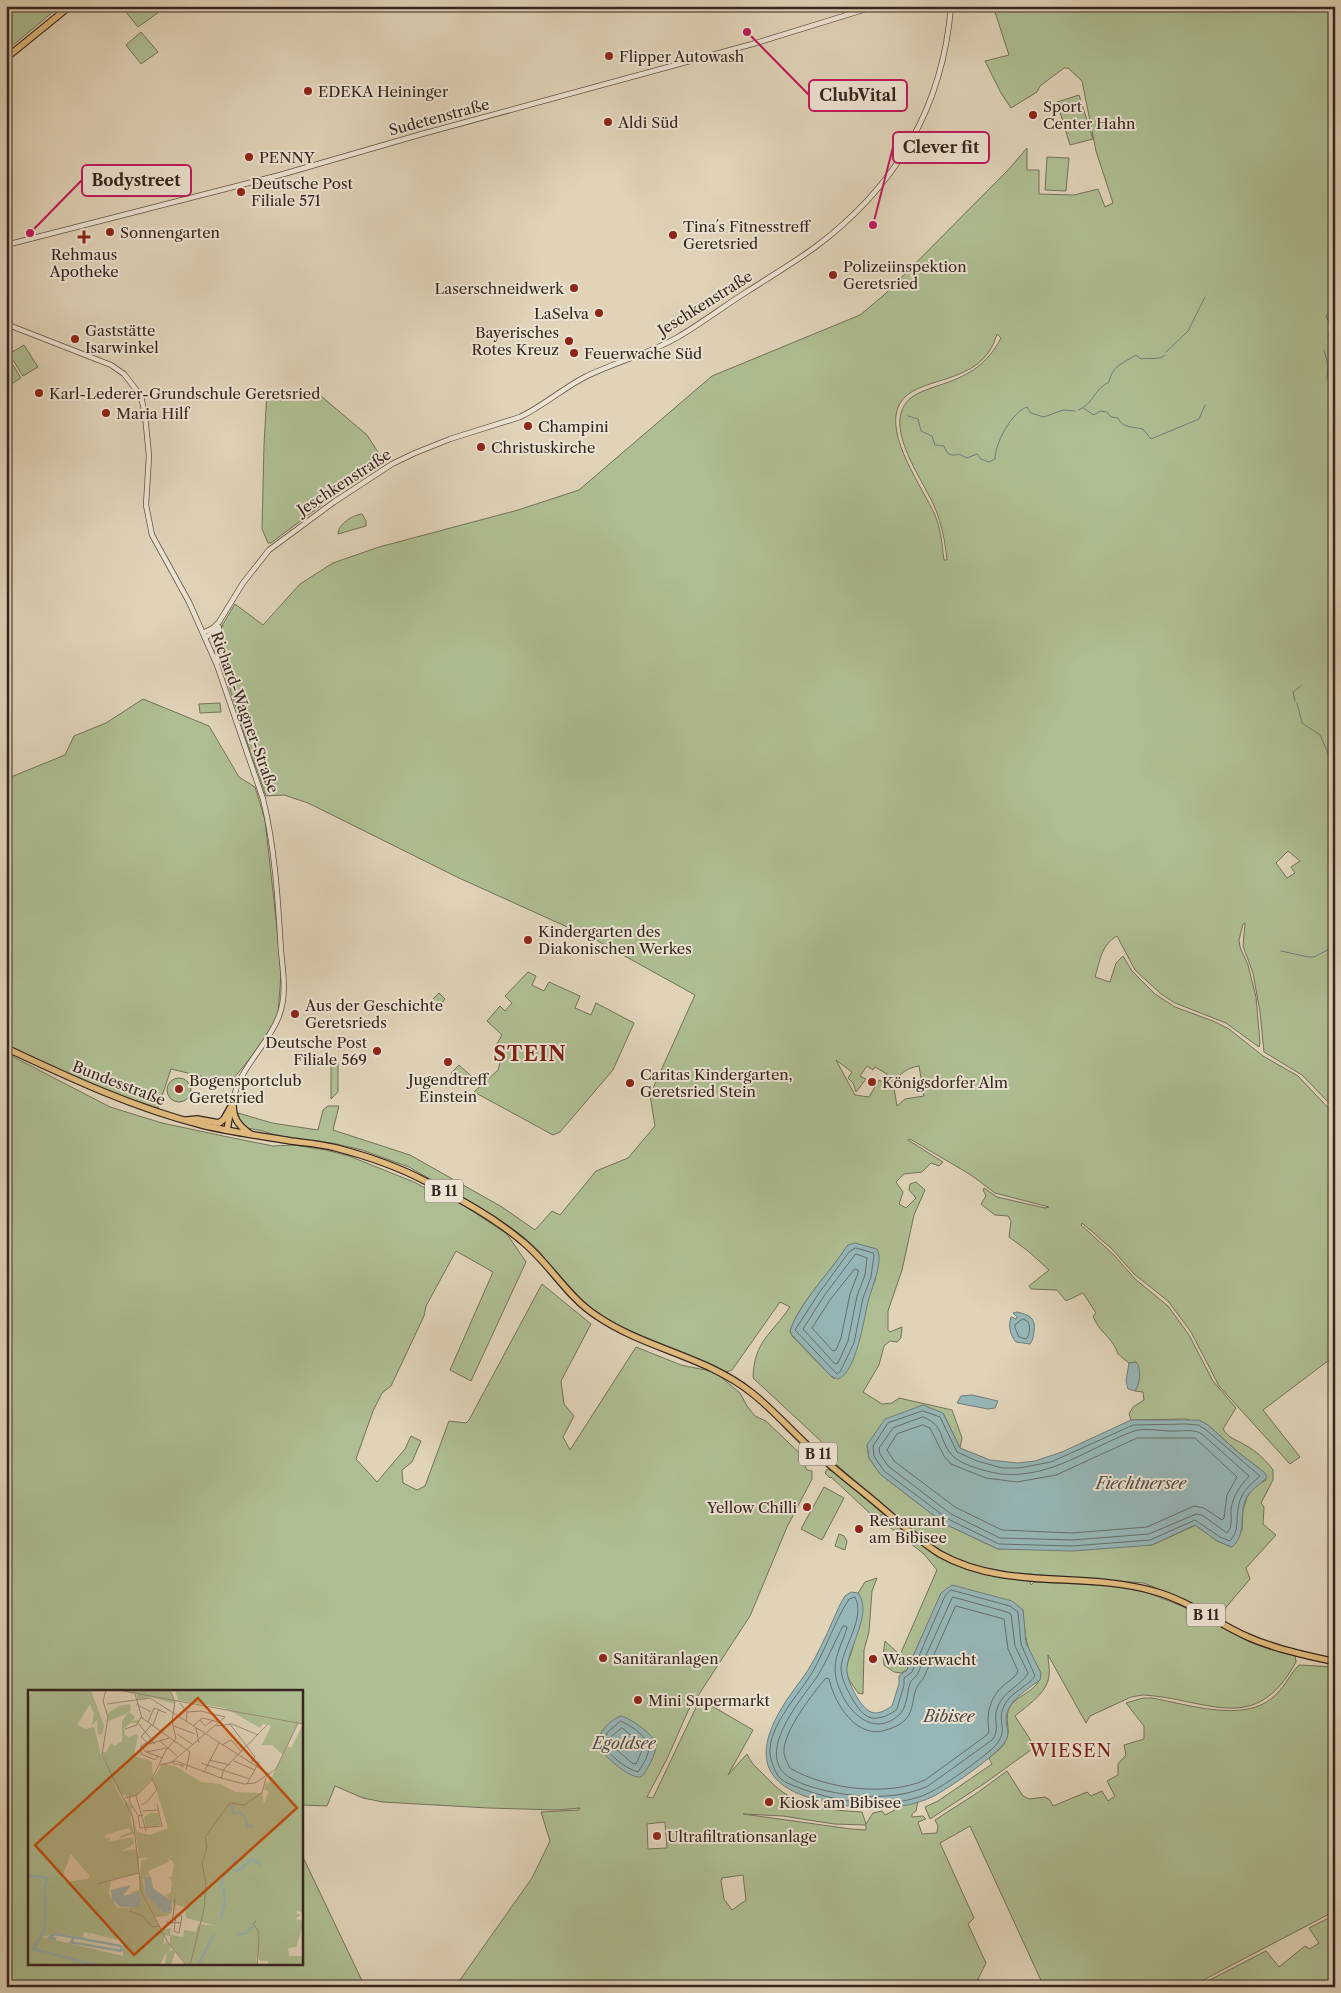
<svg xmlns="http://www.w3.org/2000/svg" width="1341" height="1993" font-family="'Libre Caslon Text',serif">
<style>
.green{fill:#aebe92;stroke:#727259;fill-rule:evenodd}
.water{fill:#96b6b7;stroke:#707c7b}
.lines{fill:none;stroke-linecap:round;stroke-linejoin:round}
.shore{stroke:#666e6c;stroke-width:1}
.stream{stroke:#707c7b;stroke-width:1}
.minor-casing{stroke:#605146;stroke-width:6}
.major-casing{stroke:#362620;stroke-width:8}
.minor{stroke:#ebe2d1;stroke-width:4.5}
.major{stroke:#e0ba7c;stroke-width:5.5}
.poi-dot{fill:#8f2418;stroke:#ebe2d1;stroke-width:2}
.labels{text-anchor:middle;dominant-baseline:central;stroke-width:4;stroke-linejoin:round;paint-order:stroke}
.shield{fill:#ebe2d1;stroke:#6c5e55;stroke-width:1}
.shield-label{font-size:14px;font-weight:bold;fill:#362620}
.poi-label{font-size:15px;fill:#362620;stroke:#ebe2d1;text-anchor:start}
.street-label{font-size:15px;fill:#362620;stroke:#ebe2d1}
.water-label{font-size:16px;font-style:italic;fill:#4e4a46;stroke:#ebe2d1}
.quarter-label{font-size:18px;letter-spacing:1px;fill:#7a1f14;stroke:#ebe2d1}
.district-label{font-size:20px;font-weight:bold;letter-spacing:1px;fill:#7a1f14;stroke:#ebe2d1}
.inset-river{fill:none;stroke:#96b6b7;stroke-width:2.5}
.inset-road{fill:none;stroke:#9c8e7b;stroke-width:1}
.view{fill:#c44f10;fill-opacity:0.15;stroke:#c44f10;stroke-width:2.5}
.inset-edge{fill:none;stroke:#362620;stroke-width:2.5}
.leader{fill:none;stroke:#c2185b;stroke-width:2}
.callout-dot{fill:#c2185b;stroke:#ebe2d1;stroke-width:2}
.callout{fill:#ebe2d1;stroke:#c2185b;stroke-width:2}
.callout-label{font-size:16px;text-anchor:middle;font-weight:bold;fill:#362620}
</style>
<rect width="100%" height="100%" fill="#e0d3b8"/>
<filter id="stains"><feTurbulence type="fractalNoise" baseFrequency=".004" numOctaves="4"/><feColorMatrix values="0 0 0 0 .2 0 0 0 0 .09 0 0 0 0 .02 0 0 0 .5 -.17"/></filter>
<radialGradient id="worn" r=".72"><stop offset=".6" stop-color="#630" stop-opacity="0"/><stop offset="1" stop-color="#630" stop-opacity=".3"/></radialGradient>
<g class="green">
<path d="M6 6H60L6 51Z"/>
<path d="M121 6H154L159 12 138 27Z"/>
<path d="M993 6H1335V1109L1302 1075 1264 1052 1260 1012 1253 973 1243 946 1245 923 1243 924 1239 940 1240 947 1248 965 1256 997 1260 1043 1259 1047 1226 1023 1175 1003 1161 994 1135 970 1117 936C1101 945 1100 961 1095 977L1110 982 1116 963 1123 956 1132 971 1155 994 1175 1007 1213 1021 1229 1029 1263 1056 1298 1076 1335 1115V1359L1333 1357 1263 1410 1300 1457 1290 1464 1219 1386 1191 1332 1168 1301 1134 1274 1112 1249 1082 1223 1081 1225 1114 1255 1135 1279 1168 1306 1189 1335 1213 1381 1236 1408 1223 1429C1228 1438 1237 1440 1245 1445 1255 1450 1267 1461 1273 1470V1480L1261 1503 1264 1507 1263 1524 1276 1535 1246 1568 1250 1579 1217 1618 1192 1603 1144 1583 1027 1574 1031 1585 1034 1582 1120 1586 1143 1591 1190 1609 1250 1642 1272 1650 1295 1655 1296 1662C1255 1737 1209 1699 1143 1695L1131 1697 1090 1716 1086 1723 1048 1655C1048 1662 1050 1669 1049 1676 1047 1693 1028 1705 1015 1716L1035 1747 985 1783 930 1819 925 1807 938 1801 992 1764 989 1758C994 1753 1002 1749 1005 1742 1013 1730 1002 1718 1011 1705 1018 1695 1039 1690 1040 1676 1041 1670 1036 1664 1033 1659 1025 1643 1024 1628 1023 1610L922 1636 907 1670 901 1673 894 1672 884 1665 883 1656 885 1641 900 1655 937 1570 924 1554 883 1522 888 1517 883 1514 876 1519 831 1477 830 1478 825 1473 827 1469 834 1472 882 1513 906 1525 831 1460 828 1444 823 1443 753 1378C754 1341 771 1335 790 1307L780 1302 732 1370 726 1372C686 1355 633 1339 599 1314 579 1299 562 1277 545 1259L541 1253 525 1238 496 1217 409 1167 362 1150 332 1143 287 1139 263 1131 247 1128 240 1122 238 1113 272 1123 318 1130 323 1110 328 1106H339L333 1130 410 1155 502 1207 535 1230 552 1211 560 1215 596 1171 628 1158 655 1126 650 1095 695 995 596 940 459 878 308 803 284 795 266 796 248 745 219 655V636L223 624 235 604 263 625 300 584 333 563 379 547 518 510 579 490 712 376 860 315 884 295 1009 169 1027 148V170H1039V194L1074 195 1098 189 1105 207 1113 203 1096 151 1082 81 1068 68H1064L1040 86 1037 92 1011 108 1001 93 985 61 1009 55ZM997 334 1001 338C988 363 970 375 943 384 934 387 924 390 915 395 876 419 923 479 935 508 942 525 945 541 947 560H944C942 545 941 529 935 515 923 488 884 435 899 405 915 373 982 389 997 334ZM1288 851 1300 861 1291 867 1295 873 1287 878 1276 863ZM836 1060 852 1072 848 1078 853 1083 856 1092 866 1079 860 1076 867 1066 873 1070 875 1067 887 1074 883 1082 879 1080 869 1097 855 1095ZM919 1066 924 1096 905 1099 897 1106 893 1082C901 1073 907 1068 919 1066ZM910 1139 971 1175 995 1193 1049 1207 1045 1208 997 1197 984 1188 983 1190 986 1196 981 1204 995 1215 1008 1216 1011 1221 1009 1237 1028 1251 1049 1270 1029 1286 1031 1289 1057 1290 1066 1301 1083 1293 1096 1313 1093 1316C1099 1333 1113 1337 1118 1354L1129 1363 1136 1362C1141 1371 1140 1382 1135 1391L1143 1392 1144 1400 1133 1407 1129 1414 1131 1420 1186 1419 1208 1425 1239 1453 1260 1469 1266 1480 1254 1487 1247 1497 1243 1510 1242 1530 1232 1547 1217 1541 1196 1525 1152 1545 998 1549 945 1524 880 1474 869 1458 867 1445 943 1413 960 1448 962 1438 952 1410 899 1398 892 1403 882 1404 863 1392 879 1365 884 1346 890 1341 897 1342 901 1338 902 1327 890 1332 888 1330V1311L902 1270 914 1215 925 1190 916 1182 910 1184 909 1190 916 1198 906 1208 899 1204 903 1192 896 1182 904 1174 922 1172 931 1163 939 1166 943 1162 908 1140ZM845 1249 876 1278 834 1379 792 1336 790 1331C799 1303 829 1274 845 1249Z"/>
<path d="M141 32 158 52 141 64 126 45Z"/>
<path d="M1079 95 1093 139 1070 145 1057 102Z"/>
<path d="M1047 157 1069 158 1066 191 1045 190Z"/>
<path d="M24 345 38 367 23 376 9 354Z"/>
<path d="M6 354 21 378 6 387Z"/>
<path d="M287 390 311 393 321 396 367 435 385 463 331 498 271 543H268L262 529 264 445 267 391Z"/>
<path d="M362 514 366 521V526L338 534C338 524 353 515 362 514Z"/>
<path d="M143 699 209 726 239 777 255 787 265 820 277 928 281 974 278 1014 269 1032 251 1057 234 1078 225 1082 171 1069 158 1108 111 1093 6 1046V779L65 755 74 736 106 723Z"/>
<path d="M220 703 221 712 200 713 199 704Z"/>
<path d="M528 972 536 976 532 985 544 991 549 982 580 996 575 1008 591 1015 596 1003 634 1023 613 1070 560 1132 553 1135 474 1092 498 1070 501 1059 495 1051V1047L502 1035 487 1021 500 1006 505 1011 512 1003 505 996Z"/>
<path d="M439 993 445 999 439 1007 432 1000Z"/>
<path d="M6 1053 110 1107 162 1123 228 1137 273 1146 294 1145 326 1150 349 1156 414 1182 448 1200 457 1201 507 1234 526 1262 471 1381 450 1370 493 1272 456 1251 426 1306 424 1316 391 1386 382 1393 373 1411 356 1459 377 1482 405 1449 411 1436 421 1441 412 1462 402 1470 403 1483 417 1490 425 1486 449 1421 466 1423 469 1420 542 1284 591 1324 561 1381 564 1404 574 1416 563 1437 570 1450 636 1347 681 1365 715 1372 740 1393 747 1406 755 1416 766 1421 810 1463 805 1466 807 1470 812 1471V1479L787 1527 750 1616 688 1711 667 1759 647 1797 653 1798 700 1699 753 1730 728 1775 747 1754C753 1767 760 1770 769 1780 794 1807 827 1810 862 1812L866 1824 873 1813 882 1811 885 1815 895 1810 897 1804 918 1801 916 1811 912 1814V1817L923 1816 926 1819 918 1822 922 1834 937 1833 938 1826 935 1820 977 1793 1007 1771 1023 1796 1029 1799 1045 1797 1050 1800 1053 1806 1087 1792 1091 1796 1102 1791 1108 1801 1115 1796 1107 1781 1118 1775V1764L1126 1755 1124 1745 1144 1739V1726L1126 1703 1143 1698H1152C1186 1704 1243 1723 1272 1698 1284 1689 1289 1675 1299 1665L1335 1667V1911L1190 1987H1044L970 1826 940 1843 974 1918 968 1924 986 1963 978 1979 980 1987H455L532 1878 550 1841 541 1812 579 1810 580 1808 558 1810 488 1808 383 1802 363 1798 335 1786 327 1806 301 1805V1692H29V1964H301V1853L365 1987H6ZM743 1814 783 1816 834 1824 866 1825V1830L851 1829ZM665 1822 667 1848 648 1849 647 1824ZM743 1875 746 1900 732 1910 724 1899 721 1881 722 1878Z"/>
<path d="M331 1062H338V1092L331 1099Z"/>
<path d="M459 1065 471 1076 463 1085 451 1073Z"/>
<circle cx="179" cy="1090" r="12"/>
<path d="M824 1487 844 1498 822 1540 801 1529Z"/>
<path d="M839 1534 844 1536 847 1541 845 1550 835 1546Z"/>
<path d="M877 1578 872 1591 869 1632 864 1650 863 1694 858 1693 848 1678 846 1668 853 1647 862 1605 858 1593 865 1582Z"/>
<path d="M1335 1915V1987H1196L1266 1951 1279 1967 1305 1946 1310 1949 1319 1943 1309 1928Z"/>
</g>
<g class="water">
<path d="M855 1243 877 1249C884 1263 871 1288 868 1302 864 1319 856 1373 838 1379L831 1376 792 1335 790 1331C800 1302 828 1275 845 1249L848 1245Z"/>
<path d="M1017 1312C1030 1315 1036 1318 1034 1332 1033 1337 1033 1340 1030 1344L1016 1342C1010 1335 1008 1326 1011 1317L1016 1319 1017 1317 1013 1313Z"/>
<path d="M1136 1362C1142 1369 1140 1383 1135 1391L1128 1389 1126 1381 1129 1363Z"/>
<path d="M972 1395 998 1401 995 1408 988 1409 957 1403 961 1396Z"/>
<path d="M923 1405 943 1413 960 1448 990 1460 1018 1463 1035 1461 1062 1452 1131 1420H1199L1208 1425 1239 1453 1265 1473 1267 1477C1260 1486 1250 1488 1245 1501 1239 1516 1247 1534 1232 1547L1217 1541 1195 1525 1152 1545 1072 1551 998 1549 945 1524 880 1474 869 1458 867 1445 885 1419Z"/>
<path d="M952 1585 1012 1601 1023 1610 1026 1643 1041 1673 1040 1680C1028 1689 1007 1701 1006 1718 1006 1726 1010 1733 1006 1740 1000 1754 946 1790 932 1797 902 1811 862 1810 831 1803 774 1792 748 1767 780 1711 788 1696 799 1684 808 1670 818 1654 826 1636 833 1620 837 1612 840 1603 845 1596L851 1592 858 1593C873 1613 849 1646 847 1667 845 1678 860 1708 871 1712 878 1715 886 1710 892 1706L899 1684V1676L907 1670 941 1593Z"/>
<path d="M621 1716C630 1718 656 1736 656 1745 656 1754 647 1771 641 1777 629 1779 603 1755 597 1745 599 1732 609 1720 621 1716Z"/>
</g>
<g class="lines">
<g class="shore">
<path d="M856 1248 873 1253 874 1255 871 1277 863 1298 854 1343 840 1372 837 1374 795 1330 819 1293 849 1252Z"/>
<path d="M856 1254 867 1258 865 1275 857 1296 848 1341 838 1363 835 1364 803 1329 824 1296Z"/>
<path d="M855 1269 858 1270V1273L850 1294 841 1338 836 1350 833 1351 812 1328 830 1300Z"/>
<path d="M1023 1319 1027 1321C1031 1325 1030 1335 1026 1339L1019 1337 1015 1328V1325Z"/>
<path d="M923 1411 940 1417 957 1452 977 1461 1002 1468H1019L1051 1462 1133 1425 1186 1424 1198 1425 1205 1429 1260 1476C1249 1486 1239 1494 1238 1510 1236 1522 1239 1531 1230 1541L1220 1537 1195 1520 1150 1540 1072 1546 999 1544 948 1519 884 1471 874 1456 873 1446 888 1423Z"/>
<path d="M923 1417C946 1426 938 1440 952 1455 960 1465 988 1472 1001 1474 1051 1479 1090 1447 1134 1431 1146 1427 1163 1432 1176 1431 1185 1431 1194 1429 1202 1434L1249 1476C1240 1486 1233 1496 1231 1509 1231 1518 1233 1526 1227 1533L1202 1515 1196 1514 1149 1534 1072 1540 1000 1538 951 1514 888 1466 880 1454 879 1448 893 1428Z"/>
<path d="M923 1425 930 1428 944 1456 951 1464 986 1478 1017 1482 1056 1475 1137 1438H1195L1237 1477 1227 1495 1224 1518 1222 1520 1204 1508 1194 1506 1147 1527 1072 1533 1002 1530 955 1507 894 1461 887 1450 897 1434Z"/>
<path d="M951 1590 1010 1606 1018 1612 1021 1644 1035 1676C1028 1686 1014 1691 1007 1701 991 1724 1017 1730 986 1754 971 1766 938 1791 919 1797 882 1809 836 1802 800 1788 794 1786 785 1783 780 1778 775 1773 771 1761 770 1754 768 1725 800 1694 813 1671 826 1648 835 1621 849 1599L855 1597C866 1618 842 1648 841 1668 841 1679 848 1691 853 1700 858 1708 863 1716 872 1718 881 1719 890 1715 897 1709L904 1685V1678L912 1672 945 1596Z"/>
<path d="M953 1597 1007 1612 1011 1614 1015 1646 1028 1673C1021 1686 1004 1691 998 1706 992 1718 1001 1730 992 1740L928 1786C898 1800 859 1798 827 1791 815 1788 795 1783 785 1774 758 1749 802 1698 817 1677 827 1661 834 1643 843 1626H846L847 1628C843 1641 835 1655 835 1669 836 1699 868 1743 899 1715 907 1708 907 1693 910 1683 911 1680 915 1678 917 1675Z"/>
<path d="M956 1606 1004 1619 1008 1649 1018 1671C1016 1677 1009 1681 1004 1685 990 1697 986 1713 989 1732L987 1735 925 1780C887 1797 825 1789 790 1768 788 1764 785 1759 784 1753 782 1733 813 1693 826 1678L829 1679C835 1705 858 1742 889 1729 895 1727 902 1724 906 1719 914 1710 912 1697 917 1687 919 1683 922 1681 924 1677Z"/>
<path d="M621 1721 635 1729 651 1744 646 1759 638 1772C626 1769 609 1755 602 1744L607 1733Z"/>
<path d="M622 1728 644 1746 636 1764 632 1763 609 1743 611 1737Z"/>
</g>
<g class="stream">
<path d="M1328 337 1331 327 1326 316 1335 309"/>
<path d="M1324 350 1328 365 1327 379"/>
<path d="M1166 352 1188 331 1205 297"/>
<path d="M1083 408 1094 415 1100 411 1107 412 1111 417 1118 418C1122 428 1134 427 1143 429L1151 439 1199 419 1205 405"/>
<path d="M1078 410C1093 405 1093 390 1109 382 1112 366 1123 363 1136 355L1141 359C1150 357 1159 361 1165 355"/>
<path d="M908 416 918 419 921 431 932 436 935 445 944 446C947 454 951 457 959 454L967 458 977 454 981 459 989 462 995 459C995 443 1012 412 1027 407L1031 413 1044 417 1063 410 1075 411"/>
<path d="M1295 701 1293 692 1301 686"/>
<path d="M1297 703 1302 723 1320 735 1335 769"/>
<path d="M1281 951 1308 957H1314L1335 946"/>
</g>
<defs>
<g id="minor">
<path d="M6 245 280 175 422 134 756 43 876 6"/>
<path d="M6 324 111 365 124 374 141 396 145 415 149 456 146 505 152 535 189 602 217 665 263 799C275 848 278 901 281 951 283 971 287 996 279 1016 268 1046 237 1069 233 1103"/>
<path d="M203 633 213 628 219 622 243 583 269 550 334 502 392 464 415 453 450 439 520 417C543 406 562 389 585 377 615 362 649 354 678 337 702 323 724 306 748 291 770 277 793 263 814 248 895 188 943 107 951 6"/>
<path d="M205 638 218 629"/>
<path d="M217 663 219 627"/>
</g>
<g id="major">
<path d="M6 58 70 6"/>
<path d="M6 1048C70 1078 134 1108 202 1125 231 1132 261 1136 291 1141 306 1143 321 1144 336 1148 367 1156 399 1167 427 1182 460 1199 495 1218 523 1242 550 1264 567 1297 597 1316 645 1349 706 1356 752 1393 771 1408 788 1427 806 1444 830 1466 856 1486 881 1507 900 1523 919 1541 940 1554 1006 1591 1083 1571 1153 1591 1188 1600 1216 1623 1248 1637 1275 1649 1306 1655 1335 1662"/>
<path d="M233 1104C233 1118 238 1125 249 1133"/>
<path d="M187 1120 197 1119 219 1123 224 1119 233 1103"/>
<path d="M227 1130 230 1113"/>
</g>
</defs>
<use href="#minor" class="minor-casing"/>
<use href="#major" class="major-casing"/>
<use href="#minor" class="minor"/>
<use href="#major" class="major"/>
</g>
<g class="poi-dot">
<circle cx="609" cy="56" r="5"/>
<circle cx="308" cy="91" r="5"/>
<circle cx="1033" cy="115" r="5"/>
<circle cx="608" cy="122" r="5"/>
<circle cx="249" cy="157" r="5"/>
<circle cx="241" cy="192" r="5"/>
<circle cx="110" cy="232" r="5"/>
<circle cx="673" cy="235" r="5"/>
<path d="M81.5 229.5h5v5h5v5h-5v5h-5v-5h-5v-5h5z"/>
<circle cx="833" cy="275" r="5"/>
<circle cx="574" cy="288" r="5"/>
<circle cx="599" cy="313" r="5"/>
<circle cx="75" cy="339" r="5"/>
<circle cx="569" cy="341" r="5"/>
<circle cx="574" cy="353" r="5"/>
<circle cx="39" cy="393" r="5"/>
<circle cx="106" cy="413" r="5"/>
<circle cx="528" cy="426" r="5"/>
<circle cx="481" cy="447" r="5"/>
<circle cx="528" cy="940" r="5"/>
<circle cx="295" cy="1014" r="5"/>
<circle cx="377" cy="1051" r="5"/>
<circle cx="448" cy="1062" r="5"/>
<circle cx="872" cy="1082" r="5"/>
<circle cx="630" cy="1083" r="5"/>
<circle cx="179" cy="1089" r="5"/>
<circle cx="807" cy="1507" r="5"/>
<circle cx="859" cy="1529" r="5"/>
<circle cx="603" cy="1658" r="5"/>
<circle cx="873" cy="1659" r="5"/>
<circle cx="638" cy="1700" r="5"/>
<circle cx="769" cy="1802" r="5"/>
<circle cx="657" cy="1836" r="5"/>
</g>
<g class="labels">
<g class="shield">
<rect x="425" y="1179.5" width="38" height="23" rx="4"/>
<rect x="799" y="1442.5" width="38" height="23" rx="4"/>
<rect x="1187" y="1603.5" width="38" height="23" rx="4"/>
</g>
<g class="shield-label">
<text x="444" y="1191">B 11</text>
<text x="818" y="1454">B 11</text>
<text x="1206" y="1615">B 11</text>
</g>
<g class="poi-label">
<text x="619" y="56">Flipper Autowash</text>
<text x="318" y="91">EDEKA Heininger</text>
<text x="1043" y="106">Sport<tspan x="1043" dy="17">Center Hahn</tspan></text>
<text x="618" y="122">Aldi Süd</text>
<text x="259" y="157">PENNY</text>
<text x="251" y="183">Deutsche Post<tspan x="251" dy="17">Filiale 571</tspan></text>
<text x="683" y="226">Tina´s Fitnesstreff<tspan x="683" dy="17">Geretsried</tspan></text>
<text x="120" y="232">Sonnengarten</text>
<text x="84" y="254" text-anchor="middle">Rehmaus<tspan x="84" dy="17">Apotheke</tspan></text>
<text x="843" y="266">Polizeiinspektion<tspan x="843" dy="17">Geretsried</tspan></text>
<text x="564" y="288" text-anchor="end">Laserschneidwerk</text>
<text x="589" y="313" text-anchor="end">LaSelva</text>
<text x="85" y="330">Gaststätte<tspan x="85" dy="17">Isarwinkel</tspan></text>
<text x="559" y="332" text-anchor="end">Bayerisches<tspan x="559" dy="17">Rotes Kreuz</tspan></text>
<text x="584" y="353">Feuerwache Süd</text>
<text x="49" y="393">Karl-Lederer-Grundschule Geretsried</text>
<text x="116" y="413">Maria Hilf</text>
<text x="538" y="426">Champini</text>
<text x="491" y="447">Christuskirche</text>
<text x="538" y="931">Kindergarten des<tspan x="538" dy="17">Diakonischen Werkes</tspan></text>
<text x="305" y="1005">Aus der Geschichte<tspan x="305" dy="17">Geretsrieds</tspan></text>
<text x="367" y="1042" text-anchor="end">Deutsche Post<tspan x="367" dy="17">Filiale 569</tspan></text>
<text x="640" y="1074">Caritas Kindergarten,<tspan x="640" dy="17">Geretsried Stein</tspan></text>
<text x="448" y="1079" text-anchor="middle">Jugendtreff<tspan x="448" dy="17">Einstein</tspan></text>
<text x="189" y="1080">Bogensportclub<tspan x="189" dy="17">Geretsried</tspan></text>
<text x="882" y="1082">Königsdorfer Alm</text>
<text x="797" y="1507" text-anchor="end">Yellow Chilli</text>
<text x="869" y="1520">Restaurant<tspan x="869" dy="17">am Bibisee</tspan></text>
<text x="613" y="1658">Sanitäranlagen</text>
<text x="883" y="1659">Wasserwacht</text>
<text x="648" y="1700">Mini Supermarkt</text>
<text x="779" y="1802">Kiosk am Bibisee</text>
<text x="667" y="1836">Ultrafiltrationsanlage</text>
</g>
<g class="street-label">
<text transform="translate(439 117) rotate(-15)">Sudetenstraße</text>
<text transform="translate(705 303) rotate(-32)">Jeschkenstraße</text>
<text transform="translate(344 482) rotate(-33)">Jeschkenstraße</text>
<text transform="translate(245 712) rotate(70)">Richard-Wagner-Straße</text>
<text transform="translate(119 1083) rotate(21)">Bundesstraße</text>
</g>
<g class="water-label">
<text x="1141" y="1483">Fiechtnersee</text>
<text x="949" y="1716">Bibisee</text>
<text x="624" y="1743">Egoldsee</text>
</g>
<g class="quarter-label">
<text x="1071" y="1751">WIESEN</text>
</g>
<g class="district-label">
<text x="530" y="1054">STEIN</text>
</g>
</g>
<g transform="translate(28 1690)">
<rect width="275" height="275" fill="#e0d3b8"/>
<path d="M4 0H63L76 36 74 44H70L69 30 64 35 66 24 62 14 49 35 58 39 66 37 73 65 79 76 74 62H78L83 53 87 56 94 51V31L101 22 107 27 104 31 112 30 110 34 104 32 96 38 97 45 100 47 110 44 106 66 124 71 125 87 109 105 100 107 91 103 85 88 88 99 97 115V110L105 117 103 119 109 142 122 145 140 138 125 89 135 73 149 77 173 92 192 94 208 102 234 103 236 114 240 102 243 103 236 99 238 93 240 94 260 56 263 58 275 34 270 33 255 65 244 55H234L243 36 235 34 232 38 197 18 150 10 147 0H275V223L270 221 268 223 273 225 267 229 273 230 275 236 268 257 260 258 261 266H275V275H240V271L231 270 230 266 228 267 229 275H159L142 254V246L136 245V254L139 252 143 257 141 261 145 260 147 262 143 275 137 274 139 261 132 275H0V8ZM100 118 106 133 111 167 107 159 94 161 106 154 105 147 80 152 83 148H77V145L101 138 103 142 92 146V148L106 144ZM43 164 62 186 60 189 38 192 34 187ZM111 168H121L113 171 111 200 99 203H111L114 210 109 217 90 218 81 204 83 190 110 183ZM140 169 145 171 146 176 144 187H141L144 192 143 202 137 205 143 211V221L135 223 117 204 115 189 119 185 124 193 120 181 141 172ZM144 213H146V221L148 215 157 217 158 228 189 236 170 234 168 242 156 240 155 247 142 245 143 238 133 240 135 244 127 227 139 226 144 221ZM56 242 61 243 60 247 62 243 95 251V266L14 247 29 243 60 248 55 247ZM94 0H142L147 14 122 7 109 10V5ZM102 14 103 20 98 24 80 31V23L91 16ZM123 123H130L133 135 118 137 116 127Z" fill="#aebe92" fill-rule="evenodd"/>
<path d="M116 186 123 187 125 198 143 211V221L135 223 117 204ZM103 195 95 206 111 202 114 210 110 217H92L84 209 83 200Z" fill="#96b6b7"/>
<path class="inset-river" d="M203 114 205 123 212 122 216 126M217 127 219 135 226 137M206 181 213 179 223 169 233 175M0 185 19 188 16 203M194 197V187L205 176 208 166M16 204 18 219M18 220 16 241 5 259 68 275M193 229 197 210 195 198M209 244H217L225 236M21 247 27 244 44 247M21 247 28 249 21 248ZM41 252 94 261M44 252 45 247 93 256 94 261M170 275 186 244"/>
<path class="inset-road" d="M78 0 75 11 80 27 74 65 105 128 113 201 139 251 158 275M90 0 275 34M107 4 114 28 162 62 158 80M152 13 159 22 158 31M79 14 122 8 242 85M108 14 123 22M172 30 177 36 185 30M120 32 126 18 138 23M201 33 227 67 223 73M111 34 127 54M123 35 113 47 121 54 141 48M125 35 131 19M146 36 167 44M165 36 174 28 191 32M188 36 204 34 230 45M168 38 171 53M97 39 109 35 113 27M149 44 164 54M132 51 149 66M119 52 113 56 118 62 139 58M194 55 203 50 214 62M113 56V64L127 70 130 66M118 62 135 68M181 70 202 75M145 71 197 27 173 21 159 22M145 71V74H149L153 75H155V77L151 74M206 71 227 80M173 73 222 89M132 75 148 71 193 88 216 94 227 93 248 79 270 33M176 82 191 53M193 88 196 79 239 35M219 94 231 72M108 106 118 141M102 107 101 111 110 125M97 108 109 105 123 91 138 60 148 49 144 31 147 12 142 0M113 115 119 112 129 99 124 89M114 121 130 120M115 125 110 126 112 138 134 136 129 114M69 194 111 183M101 221 115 226 124 237 131 236M148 225 154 226 151 243 146 241ZM228 231 225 234 230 240 231 251 229 275M138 232 153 233M144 234 147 209M162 275 176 219 178 194 174 174 179 157 177 147 202 113 216 115 234 103 238 88"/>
<path class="view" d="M170 8 269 118 106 265 7 155Z"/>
<rect width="275" height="275" class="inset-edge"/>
</g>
<path class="leader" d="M747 32L809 95M873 225L893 147M30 233L82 180"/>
<g class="callout-dot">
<circle cx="747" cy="32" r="5"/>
<circle cx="873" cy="225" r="5"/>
<circle cx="30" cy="233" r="5"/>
</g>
<g class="callout">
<rect x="809" y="80" width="98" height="31" rx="5"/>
<rect x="893" y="132" width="96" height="31" rx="5"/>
<rect x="82" y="165" width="109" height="31" rx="5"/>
</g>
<g class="callout-label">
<text x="858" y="101">ClubVital</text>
<text x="941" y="153">Clever fit</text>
<text x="136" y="186">Bodystreet</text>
</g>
<rect width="1341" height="1993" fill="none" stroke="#e0d3b8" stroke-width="25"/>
<rect x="8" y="8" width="1326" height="1978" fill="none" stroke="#362620" stroke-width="2.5"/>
<rect x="12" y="12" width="1316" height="1968" fill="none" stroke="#362620"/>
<rect width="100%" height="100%" filter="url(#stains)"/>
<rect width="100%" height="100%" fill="url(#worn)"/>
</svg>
